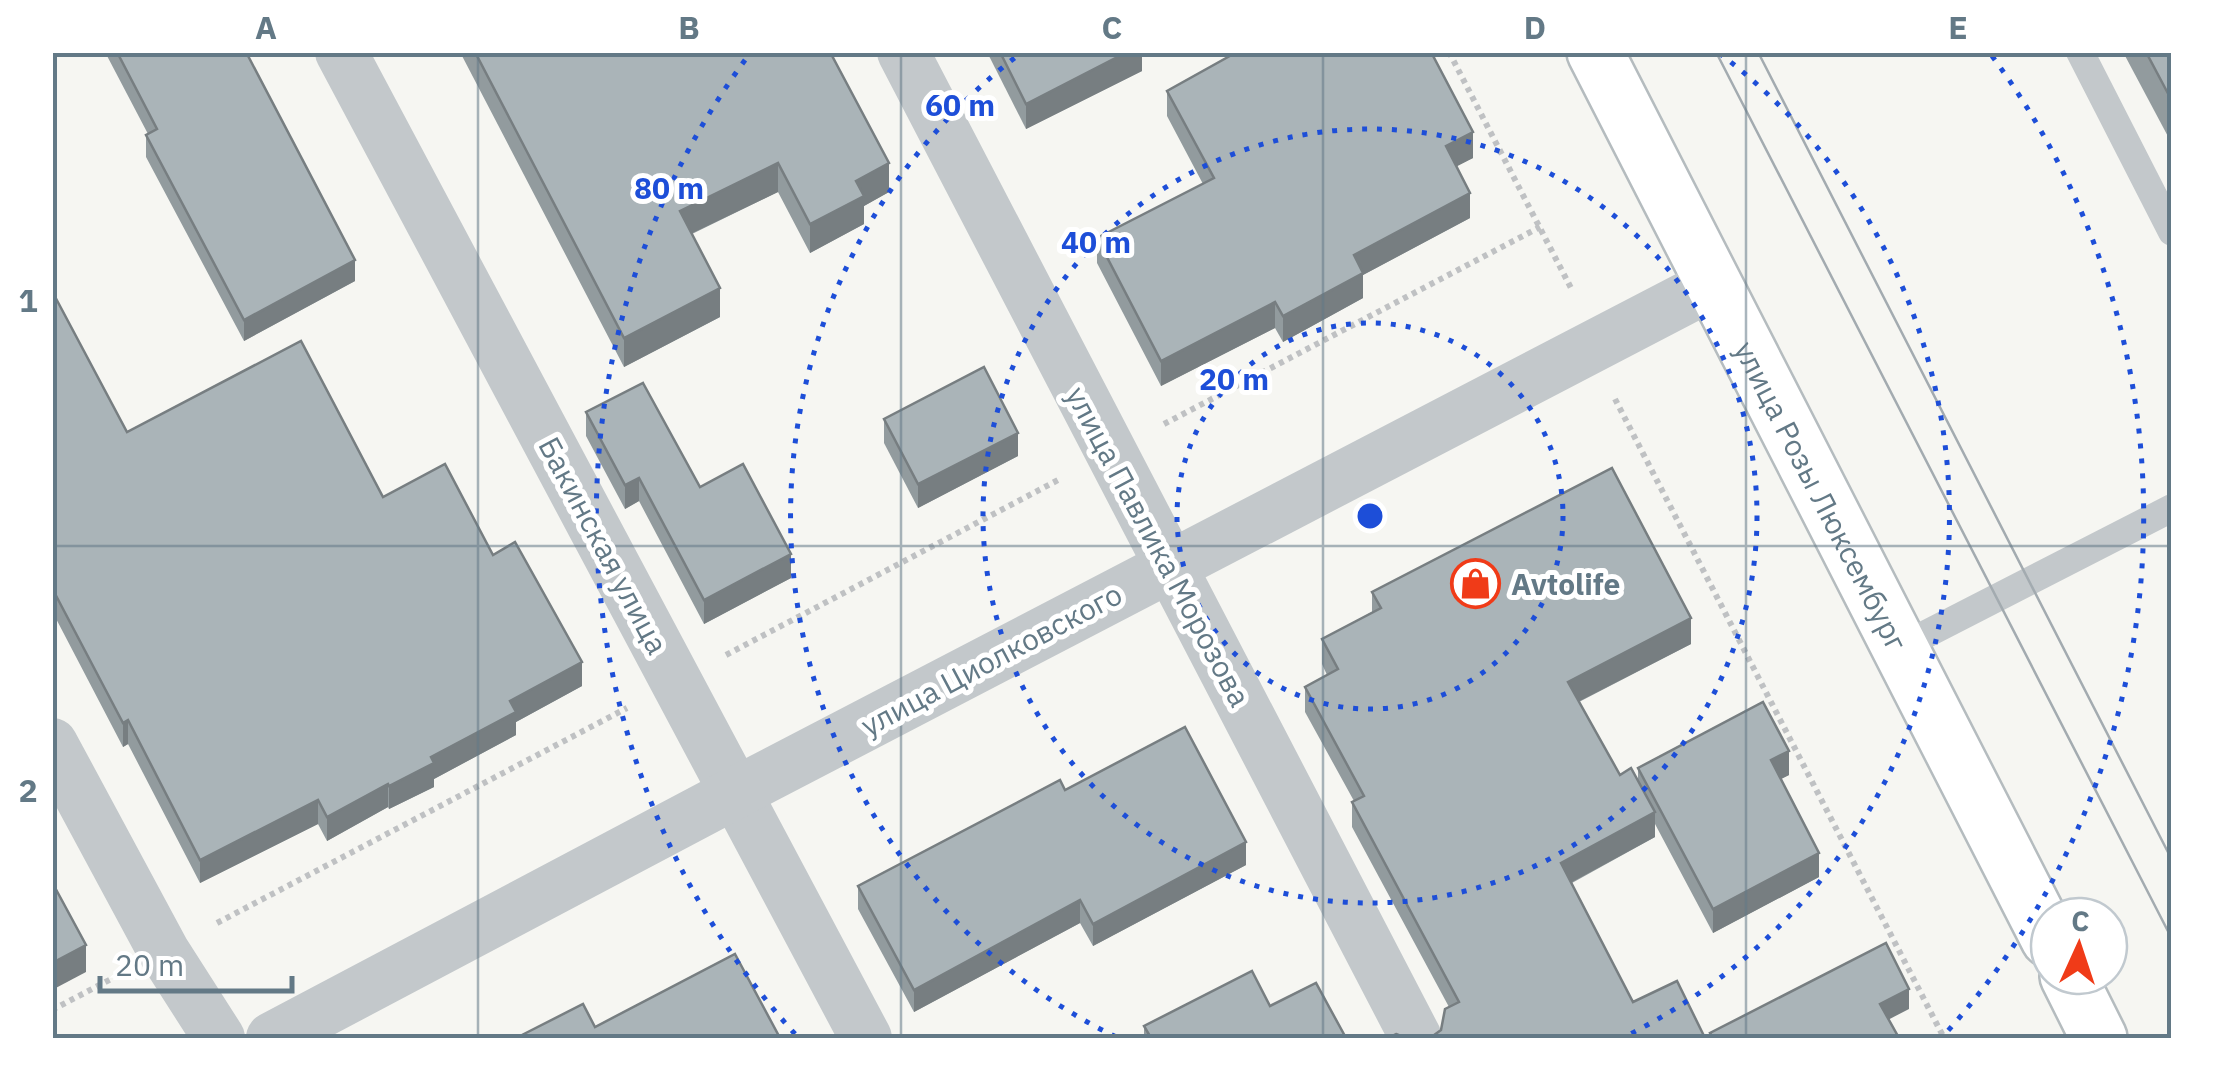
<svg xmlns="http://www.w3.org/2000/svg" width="2224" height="1091" font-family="'IBM Plex Sans',sans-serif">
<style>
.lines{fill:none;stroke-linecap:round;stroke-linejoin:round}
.secondary-casing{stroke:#b5bcbf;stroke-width:60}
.path{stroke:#bfc1c3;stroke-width:6;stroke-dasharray:5 5;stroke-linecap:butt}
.lane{stroke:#c3c8cb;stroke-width:28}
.street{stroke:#c3c8cb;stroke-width:52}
.secondary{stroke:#fff;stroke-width:55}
.tram{stroke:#a3abb0;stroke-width:2.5}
.wall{fill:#929b9e}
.shaded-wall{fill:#777e81}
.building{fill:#aab4b8;stroke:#777e81;stroke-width:2.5}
.grid{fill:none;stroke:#637986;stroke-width:2.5;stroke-opacity:0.55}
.ring{fill:none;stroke:#1d4ed8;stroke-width:5;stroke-dasharray:5 10}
.labels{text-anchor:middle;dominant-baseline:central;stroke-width:10;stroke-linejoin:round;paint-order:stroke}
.street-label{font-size:30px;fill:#637986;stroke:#fff}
.poi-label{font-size:30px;font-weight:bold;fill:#637986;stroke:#fff;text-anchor:start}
.centre{fill:#1d4ed8;stroke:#fff;stroke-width:5}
.ring-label{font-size:30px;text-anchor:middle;font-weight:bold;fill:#1d4ed8;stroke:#fff;stroke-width:10;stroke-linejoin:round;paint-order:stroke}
.neatline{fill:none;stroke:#637986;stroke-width:4}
.grid-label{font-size:32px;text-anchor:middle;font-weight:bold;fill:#637986}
</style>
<rect width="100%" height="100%" fill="#f6f6f2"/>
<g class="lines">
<defs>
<g id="secondary">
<path id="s1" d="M1595 52 2049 939"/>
<path d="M2068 976 2099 1038"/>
</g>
</defs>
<use href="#secondary" class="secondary-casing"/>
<g class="path">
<path d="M1449 52 1572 290"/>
<path d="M1615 399 1944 1038"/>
<path d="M1164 424 1540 227"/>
<path d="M726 655 1060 479"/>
<path d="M217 923 627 708"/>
<path d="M52 1010 113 978"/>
</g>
<g class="lane">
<path d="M2080 52 2172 232"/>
<path d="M1901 647 2172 508"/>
</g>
<g class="street">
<path d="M341 52 866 1038"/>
<path d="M903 52 1416 1038"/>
<path d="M52 744 164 952 219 1038"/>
<path d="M272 1038 737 792 1713 284"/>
</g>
<use href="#secondary" class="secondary"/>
<g class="tram">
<path d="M1716 52 2172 939"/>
<path d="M1758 52 2172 860"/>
</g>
</g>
<g class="wall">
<path d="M105 52H246L355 281 244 341 146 157V135L148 134Z"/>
<path d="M460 52H830L889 192 864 206V224L810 253 778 192 692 234 720 317 624 367Z"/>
<path d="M987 52H1142V71L1026 129Z"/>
<path d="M2123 52H2172V144Z"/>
<path d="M1167 91 1473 158 1456 166 1470 218 1363 275V298L1283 342 1275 328 1161 386 1097 263V238L1203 184 1167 116Z"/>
<path d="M52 291 127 432 383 497 493 555 582 686 516 722V735L434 779V787L389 809 388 807 327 841 318 824 200 883 128 744 123 747 52 611Z"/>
<path d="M586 412 700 487 791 578 704 624 639 501 625 509 586 436Z"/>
<path d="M884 419 1018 456 918 508 884 443Z"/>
<path d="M1372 592 1691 644 1579 702 1620 775 1638 781V768L1789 775 1781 779 1819 877 1713 933 1655 824V837L1572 883 1633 1002 1705 1038 1441 1030 1449 1007 1352 827V802L1354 801 1305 712V687L1327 675 1322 664V639L1372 612Z"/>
<path d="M1065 790 1246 865 1093 946 1080 923 914 1012 858 909V886Z"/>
<path d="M1270 1006 1346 1038H1144V1026Z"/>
</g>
<g class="shaded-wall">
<path d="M1127 52H1142V71L1026 129V104Z"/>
<path d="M1473 132V158L1446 172V146Z"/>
<path d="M778 163V192L680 239V211Z"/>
<path d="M889 163V192L864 206V224L810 253V224L856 181Z"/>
<path d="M1470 193V218L1363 275V298L1283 342V316L1354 255Z"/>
<path d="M355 260V281L244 341V320Z"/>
<path d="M720 288V317L624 367V338Z"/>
<path d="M1275 302V328L1161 386V361Z"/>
<path d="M1018 433V456L918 508V484Z"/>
<path d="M639 478V501L625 509V485Z"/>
<path d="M791 554V578L704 624V600Z"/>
<path d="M1691 618V644L1568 707V682Z"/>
<path d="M582 662V686L516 722V735L434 779V787L389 809V786L510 701Z"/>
<path d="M128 720V744L123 747V723Z"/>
<path d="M1789 751V775L1771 784V760Z"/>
<path d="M388 784V807L327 841V817Z"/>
<path d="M318 800V824L200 883V860Z"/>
<path d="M1655 812V837L1561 888V863Z"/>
<path d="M1246 842V865L1093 946V924Z"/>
<path d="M1819 853V877L1713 933V909Z"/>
<path d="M1080 900V923L914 1012V990Z"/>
<path d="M86 945V972L52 990V963Z"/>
<path d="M1909 989V1009L1880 1024V1004Z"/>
</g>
<g class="building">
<path d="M117 52H246L355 260 244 320 146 135 157 129Z"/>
<path d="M475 52H830L889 163 856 181 864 196 810 224 778 163 680 211 720 288 624 338Z"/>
<path d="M1000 52H1127L1026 104Z"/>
<path d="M1237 52H1431L1473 132 1446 146 1470 193 1354 255 1363 273 1283 316 1275 302 1161 361 1097 238 1214 178 1167 91Z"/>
<path d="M2146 52H2172V101Z"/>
<path d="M52 291 127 432 301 341 383 497 445 464 493 555 515 542 582 662 510 701 516 712 431 757 434 763 389 786 388 784 327 817 318 800 200 860 128 720 123 723 52 588Z"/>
<path d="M984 367 1018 433 918 484 884 419Z"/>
<path d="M643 383 700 487 743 464 791 554 704 600 639 478 625 485 586 412Z"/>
<path d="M1612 468 1691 618 1568 682 1620 775 1631 768 1655 812 1561 863 1633 1002 1677 981 1705 1038H1430L1441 1030 1445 1009 1459 1002 1352 802 1364 796 1305 687 1338 669 1322 639 1381 608 1372 592Z"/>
<path d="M1763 702 1789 751 1771 760 1819 853 1713 909 1638 768Z"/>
<path d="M1185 727 1246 842 1093 924 1080 900 914 990 858 886 1060 780 1065 790Z"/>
<path d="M52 882 86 945 52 963Z"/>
<path d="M1886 943 1909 989 1880 1004 1899 1038H1713L1710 1033Z"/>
<path d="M735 954 780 1038H516L583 1004 595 1027Z"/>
<path d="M1252 971 1270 1006 1316 983 1346 1038H1151L1144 1026Z"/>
<path d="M1396 1034 1406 1038H1388Z"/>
</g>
<path class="grid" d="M478 52V1038M901 52V1038M1323 52V1038M1746 52V1038M52 546H2172"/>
<g class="ring">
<circle cx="1370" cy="516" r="193"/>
<circle cx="1370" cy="516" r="387"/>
<path d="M1116 1037A580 580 0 0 1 1021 53M1719 53A580 580 0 0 1 1624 1037"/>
<path d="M795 1034A774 774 0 0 1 748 56M1992 56A774 774 0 0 1 1945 1034"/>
</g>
<defs>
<symbol id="shop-ring" viewBox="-11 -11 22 22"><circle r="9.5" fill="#fff" stroke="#f03b18" stroke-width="1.5"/><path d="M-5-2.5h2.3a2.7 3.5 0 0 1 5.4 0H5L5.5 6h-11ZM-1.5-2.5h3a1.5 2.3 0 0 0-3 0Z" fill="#f03b18"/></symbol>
</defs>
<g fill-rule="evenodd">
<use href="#shop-ring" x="1448" y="556" width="55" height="55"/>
</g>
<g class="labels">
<g class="street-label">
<text stroke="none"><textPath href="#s1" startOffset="498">улица Розы Люксембург</textPath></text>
<text transform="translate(604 545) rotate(62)">Бакинская улица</text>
<text transform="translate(1159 546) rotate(62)">улица Павлика Морозова</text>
<text transform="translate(991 659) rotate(-28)">улица Циолковского</text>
</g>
<g class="poi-label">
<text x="1511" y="583">Avtolife</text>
</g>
</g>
<circle cx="1370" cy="516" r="15" class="centre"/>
<g class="ring-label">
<text x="960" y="116">60 m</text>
<text x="669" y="199">80 m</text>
<text x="1096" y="253">40 m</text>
<text x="1234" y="390">20 m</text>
</g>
<rect width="2224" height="1091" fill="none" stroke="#ffffff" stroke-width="110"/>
<g transform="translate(2079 946) rotate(3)"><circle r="48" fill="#ffffff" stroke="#c1c9cf" stroke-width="2.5"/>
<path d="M0-8L18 38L0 25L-18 38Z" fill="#f03b18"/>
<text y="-15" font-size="28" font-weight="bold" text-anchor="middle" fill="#637986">С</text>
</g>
<path d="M100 976v15h192v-15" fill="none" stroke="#637986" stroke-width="5"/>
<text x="115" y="976" font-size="30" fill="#637986" stroke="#ffffff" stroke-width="8" paint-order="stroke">20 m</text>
<rect x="55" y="55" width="2114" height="981" class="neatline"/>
<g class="grid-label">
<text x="266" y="39">A</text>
<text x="689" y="39">B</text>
<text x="1112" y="39">C</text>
<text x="1535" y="39">D</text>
<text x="1958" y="39">E</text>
<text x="28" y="312">1</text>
<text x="28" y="802">2</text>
</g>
</svg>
